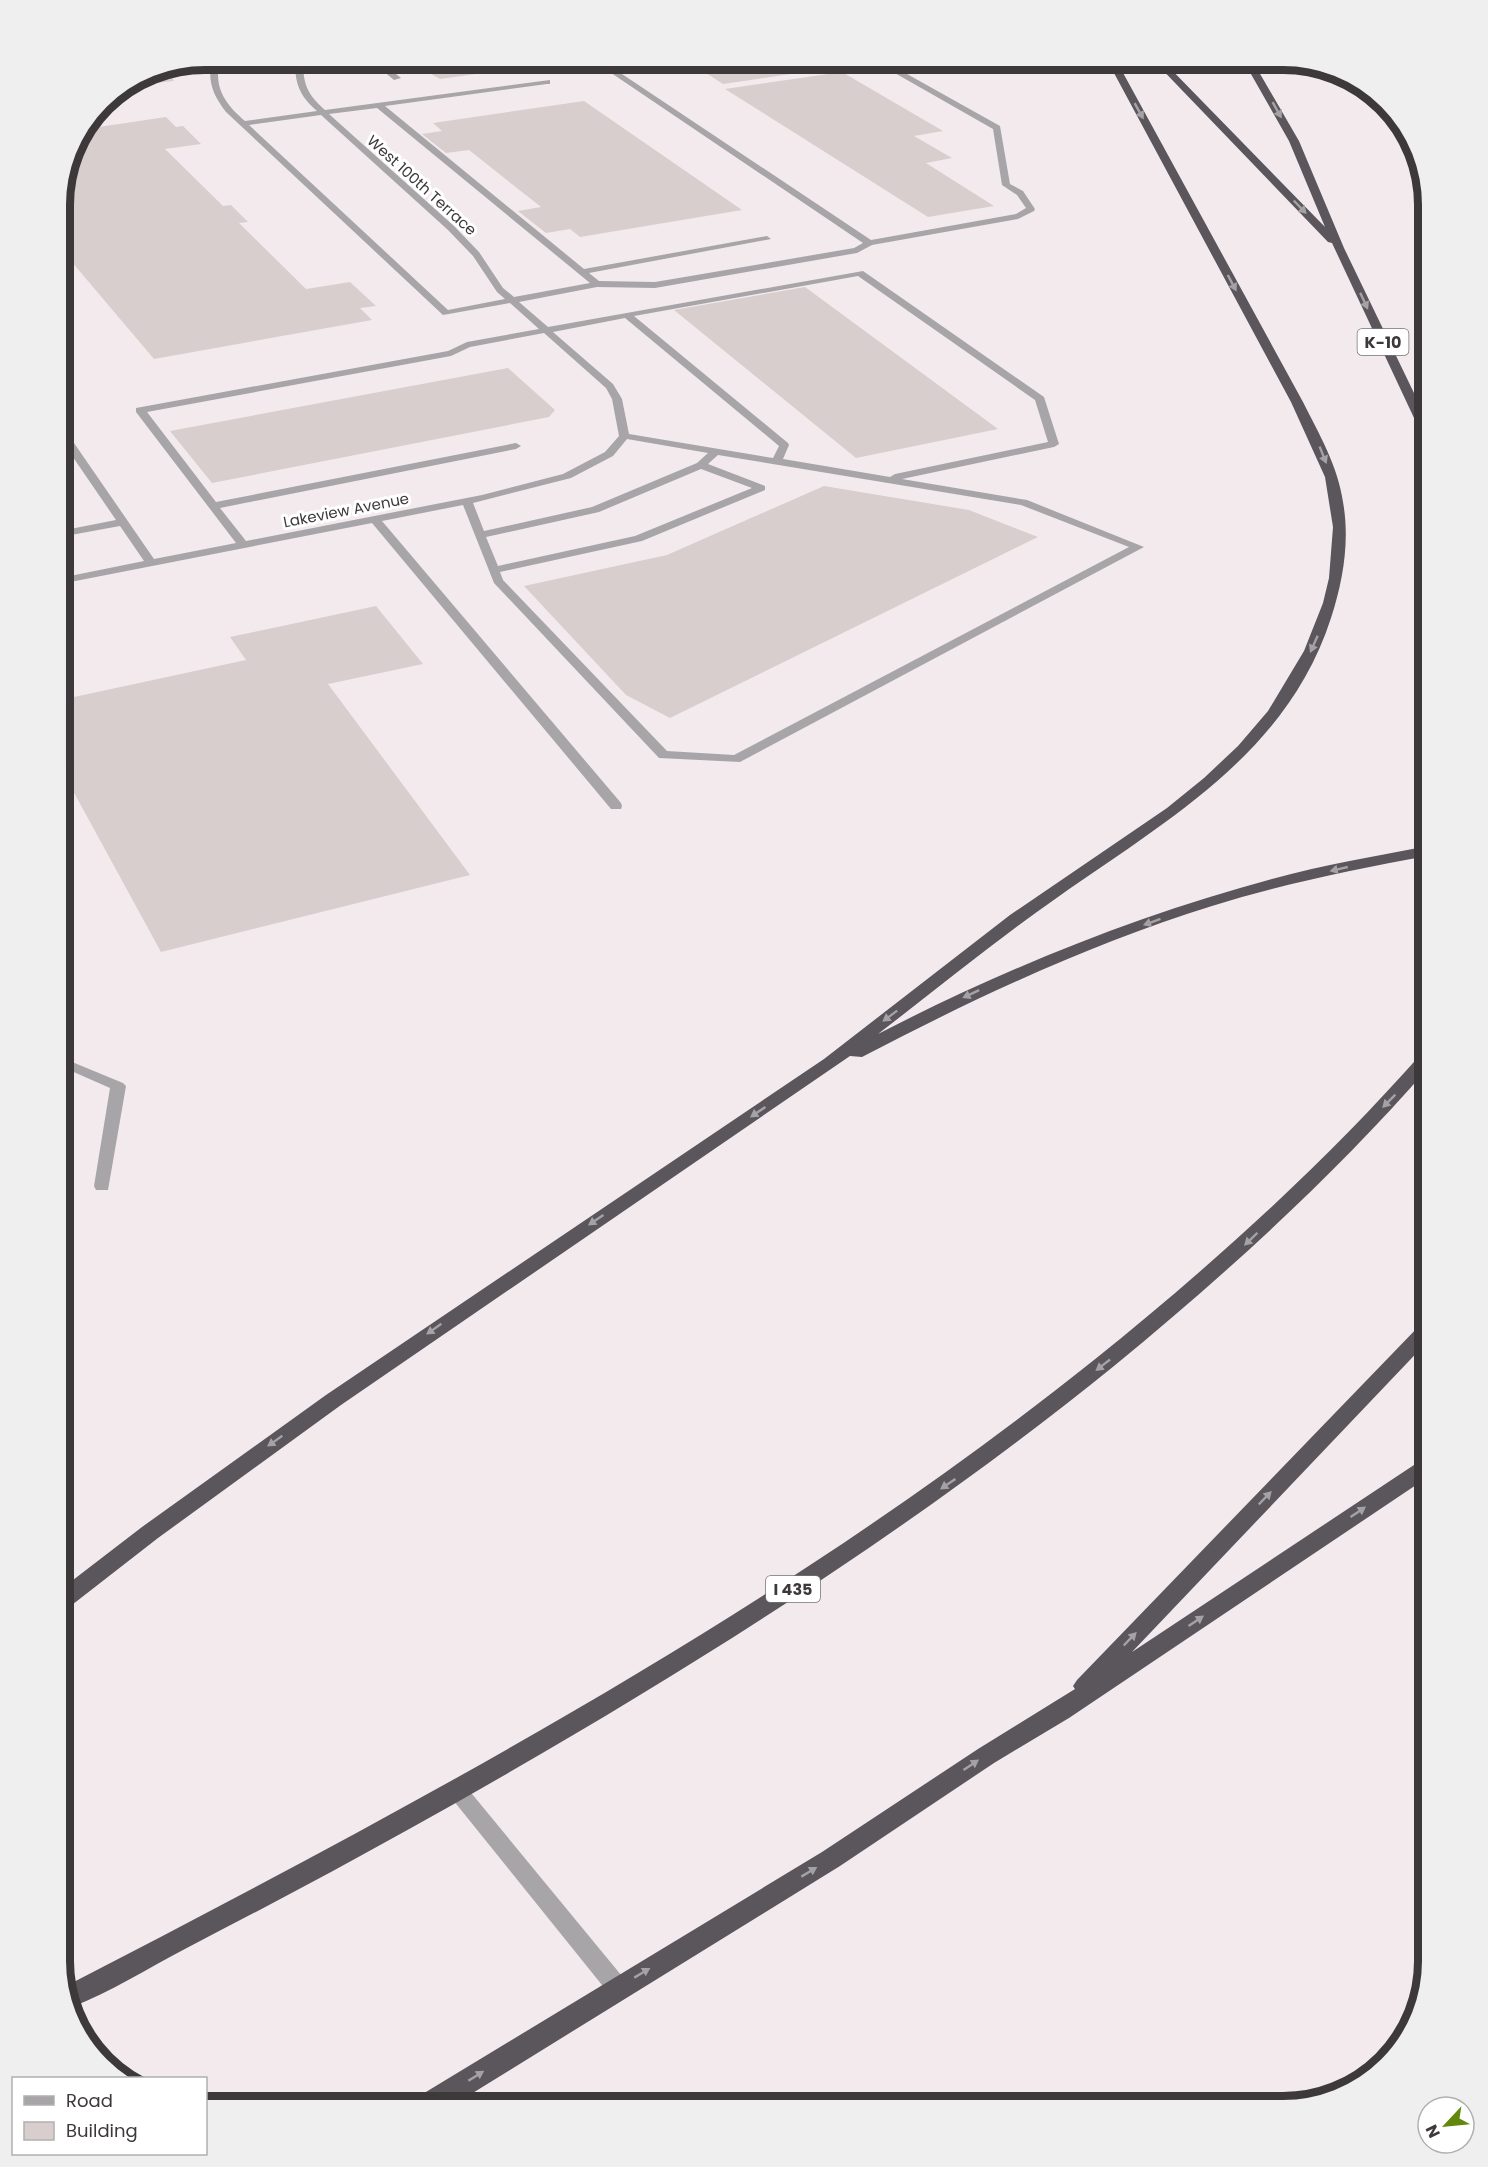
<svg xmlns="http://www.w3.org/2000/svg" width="1488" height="2167" font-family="Poppins,sans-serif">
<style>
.building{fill:#d8cece}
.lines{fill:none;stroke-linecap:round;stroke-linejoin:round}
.minor{fill:#a8a5a8;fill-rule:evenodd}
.highway{fill:#5b565b;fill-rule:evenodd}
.oneway{fill:#a5a2a5}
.labels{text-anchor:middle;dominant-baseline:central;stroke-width:6;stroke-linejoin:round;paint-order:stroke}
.far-street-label{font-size:15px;fill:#3d393a;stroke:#fff}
.shield{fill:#fff;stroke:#777475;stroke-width:1.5}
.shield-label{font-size:16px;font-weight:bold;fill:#3d393a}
.rim{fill:none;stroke:#3d393a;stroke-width:8}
</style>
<rect width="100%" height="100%" fill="#f3eaee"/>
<g class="building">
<path d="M414 60H525L533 66 440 79 421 68H425Z"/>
<path d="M686 60H826L838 67 723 84Z"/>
<path d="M172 67 176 72 169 73 174 81 128 86 150 71Z"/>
<path d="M842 72 943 131 914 136 952 158 926 163 994 206 928 217 725 89Z"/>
<path d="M584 101 742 210 580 237 570 229 546 233 518 211 541 207 469 150 446 153 422 134 442 131 433 123Z"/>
<path d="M166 117 176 127 183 126 201 144 165 149 223 206 231 205 248 222 239 223 306 289 350 282 376 306 360 308 372 320 154 359 60 248V196L71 149 85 129Z"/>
<path d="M805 287 998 429 856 458 674 310Z"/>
<path d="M508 368 555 410 549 417 212 483 170 431Z"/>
<path d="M824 486 969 510 1038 537 670 718 626 695 524 586 667 555Z"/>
<path d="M376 606 423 664 328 684 470 875 161 952 60 767V700L246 660 230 637Z"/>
</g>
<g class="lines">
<g class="minor">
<path d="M212 60H220C213 87 225 104 245 121L317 111C299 95 295 84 295 60H303C303 84 307 94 325 110L550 80V84H547L385 106 584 269 767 236 771 239 589 273 599 281 655 282 854 248 863 243 592 60H601L871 240 1016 214 1026 208 1017 195 1002 185 993 129 872 60H882L1000 126 1010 184 1023 191 1035 209 1034 211 1018 219 872 245 857 253 655 288 597 287 519 302 548 327 863 271 1044 397 1059 444 1054 447 902 479 1027 500 1144 547 740 762 659 758 494 583 463 505 382 521 621 803 622 806 621 809H611L372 523 60 584V578L144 561 120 526 60 537V531L116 520 66 447 60 444V437L74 443 154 559 236 543 136 412V408L448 351 467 342 539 329 510 303 443 315 226 112C213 95 207 81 212 60ZM377 108 579 274 590 283 514 297 503 288 479 252 454 226 329 114ZM321 115 448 230 473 256 497 292 505 299 448 310 249 125ZM858 276 1035 400 1048 442 895 474 890 477 783 459 789 445 788 443 634 316ZM625 318 779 446 773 458 629 434 622 399 613 384 553 332ZM544 333 606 388 612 399 619 436 605 452 563 474 482 495 246 541 220 508 516 449 521 446 516 443 216 502 147 412 451 356 470 347ZM627 439 708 453 697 463 592 507 484 531 473 503 571 478 613 456ZM718 455 1021 505 1129 547 734 755 667 751 503 580 500 572 642 541 765 490V486L708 464ZM701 469 752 488 635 536 498 566 486 537 599 512Z"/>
<path d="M370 60H379L401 78 394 80Z"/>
<path d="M60 899 68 904 66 907 60 908Z"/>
<path d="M60 1057 123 1083 126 1086 108 1190H96L94 1186 110 1088 60 1066Z"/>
<path d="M456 1781 463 1783 626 1981 629 1988 626 1995 618 1997 610 1995 449 1795 446 1789 449 1783Z"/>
</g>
<g class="highway">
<path d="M1107 60H1116L1303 402C1319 434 1338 466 1343 502 1350 541 1343 581 1331 618 1287 754 1167 820 1058 897 996 940 938 988 878 1034 1004 969 1135 916 1272 879 1323 865 1376 856 1428 846V856C1355 869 1283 884 1212 906 1090 944 975 998 862 1057L850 1056 341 1405 158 1538 68 1608 60 1611V1590L142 1527 326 1395 824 1059 1010 915 1167 808 1204 778 1238 746 1268 711 1304 651 1323 603 1329 578 1333 527 1325 477 1291 402Z"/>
<path d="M1153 60H1162L1325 227 1289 141 1243 60H1252L1299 141 1344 248 1428 422V439L1422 435 1332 243 1328 242Z"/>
<path d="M1428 1052V1068C1333 1177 1226 1274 1114 1366 895 1543 657 1691 411 1828 336 1870 260 1910 183 1950 147 1969 110 1992 72 2007L66 1986C423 1801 779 1612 1094 1360 1211 1266 1322 1166 1422 1053Z"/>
<path d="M1428 1322V1341L1132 1652 1420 1461 1428 1458V1477L1069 1718 994 1763 840 1866 450 2107H413L416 2098 822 1852 978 1749 1075 1689 1073 1686 1077 1680 1421 1324Z"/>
</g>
</g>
<defs><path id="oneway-solid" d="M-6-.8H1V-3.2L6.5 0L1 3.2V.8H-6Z" transform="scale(1.5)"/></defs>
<g class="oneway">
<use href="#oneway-solid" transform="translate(1277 110) rotate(61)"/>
<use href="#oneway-solid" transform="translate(1139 111) rotate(61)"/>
<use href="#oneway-solid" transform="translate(1300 207) rotate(46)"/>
<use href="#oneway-solid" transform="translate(1232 283) rotate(62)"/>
<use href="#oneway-solid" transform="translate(1364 301) rotate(65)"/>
<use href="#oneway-solid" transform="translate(1323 455) rotate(68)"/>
<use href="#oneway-solid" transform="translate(1314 644) rotate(114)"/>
<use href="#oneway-solid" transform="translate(1339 869) rotate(167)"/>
<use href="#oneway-solid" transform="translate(1152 922) rotate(160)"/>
<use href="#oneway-solid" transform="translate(971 994) rotate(155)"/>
<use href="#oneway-solid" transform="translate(890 1016) rotate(143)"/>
<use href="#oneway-solid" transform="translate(1389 1101) rotate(135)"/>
<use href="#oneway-solid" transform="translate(758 1112) rotate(146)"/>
<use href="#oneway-solid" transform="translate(596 1220) rotate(146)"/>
<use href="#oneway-solid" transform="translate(1251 1239) rotate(136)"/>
<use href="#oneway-solid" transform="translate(434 1329) rotate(145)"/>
<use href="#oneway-solid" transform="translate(1103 1365) rotate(142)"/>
<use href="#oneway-solid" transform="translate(275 1441) rotate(145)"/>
<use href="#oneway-solid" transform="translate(948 1484) rotate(146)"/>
<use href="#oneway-solid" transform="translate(1265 1498) rotate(-46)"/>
<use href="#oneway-solid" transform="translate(1358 1512) rotate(-34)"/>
<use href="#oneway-solid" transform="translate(1196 1621) rotate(-34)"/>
<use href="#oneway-solid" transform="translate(1130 1639) rotate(-46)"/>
<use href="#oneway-solid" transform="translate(971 1765) rotate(-34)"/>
<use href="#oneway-solid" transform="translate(809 1872) rotate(-31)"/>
<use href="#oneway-solid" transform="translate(642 1973) rotate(-31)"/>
<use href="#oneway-solid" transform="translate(476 2076) rotate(-32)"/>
</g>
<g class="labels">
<g class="far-street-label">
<text transform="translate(422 185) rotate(42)">West 100th Terrace</text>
<text transform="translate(346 510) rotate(-11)">Lakeview Avenue</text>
</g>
<g class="shield">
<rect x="1357.5" y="329" width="51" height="26" rx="4.5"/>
<rect x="766" y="1576" width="54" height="26" rx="4.5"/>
</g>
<g class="shield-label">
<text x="1383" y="342">K-10</text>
<text x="793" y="1589">I 435</text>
</g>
</g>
<path d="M0 0H1488V2167H0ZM205 70H1283A135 135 0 0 1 1418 205V1961A135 135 0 0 1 1283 2096H205A135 135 0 0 1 70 1961V205A135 135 0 0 1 205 70Z" fill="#efefef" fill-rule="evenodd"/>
<path class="rim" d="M205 70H1283A135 135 0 0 1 1418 205V1961A135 135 0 0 1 1283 2096H205A135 135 0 0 1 70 1961V205A135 135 0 0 1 205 70Z"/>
<rect x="12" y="2077" width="195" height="78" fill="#ffffff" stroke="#b1b0b0" stroke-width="1.5"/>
<rect x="24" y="2096" width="30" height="9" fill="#a8a5a8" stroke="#b1b0b0" stroke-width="1.5"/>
<text x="66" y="2107" font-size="18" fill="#3d393a">Road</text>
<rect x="24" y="2122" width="30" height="18" fill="#d8cece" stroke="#b1b0b0" stroke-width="1.5"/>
<text x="66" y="2137" font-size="18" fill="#3d393a">Building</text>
<g transform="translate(1446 2125) rotate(244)"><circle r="28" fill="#ffffff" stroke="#b1b0b0" stroke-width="1.5"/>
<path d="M0-4.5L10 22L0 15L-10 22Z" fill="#61870c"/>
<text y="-9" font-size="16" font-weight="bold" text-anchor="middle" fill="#3d393a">N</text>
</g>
</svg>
